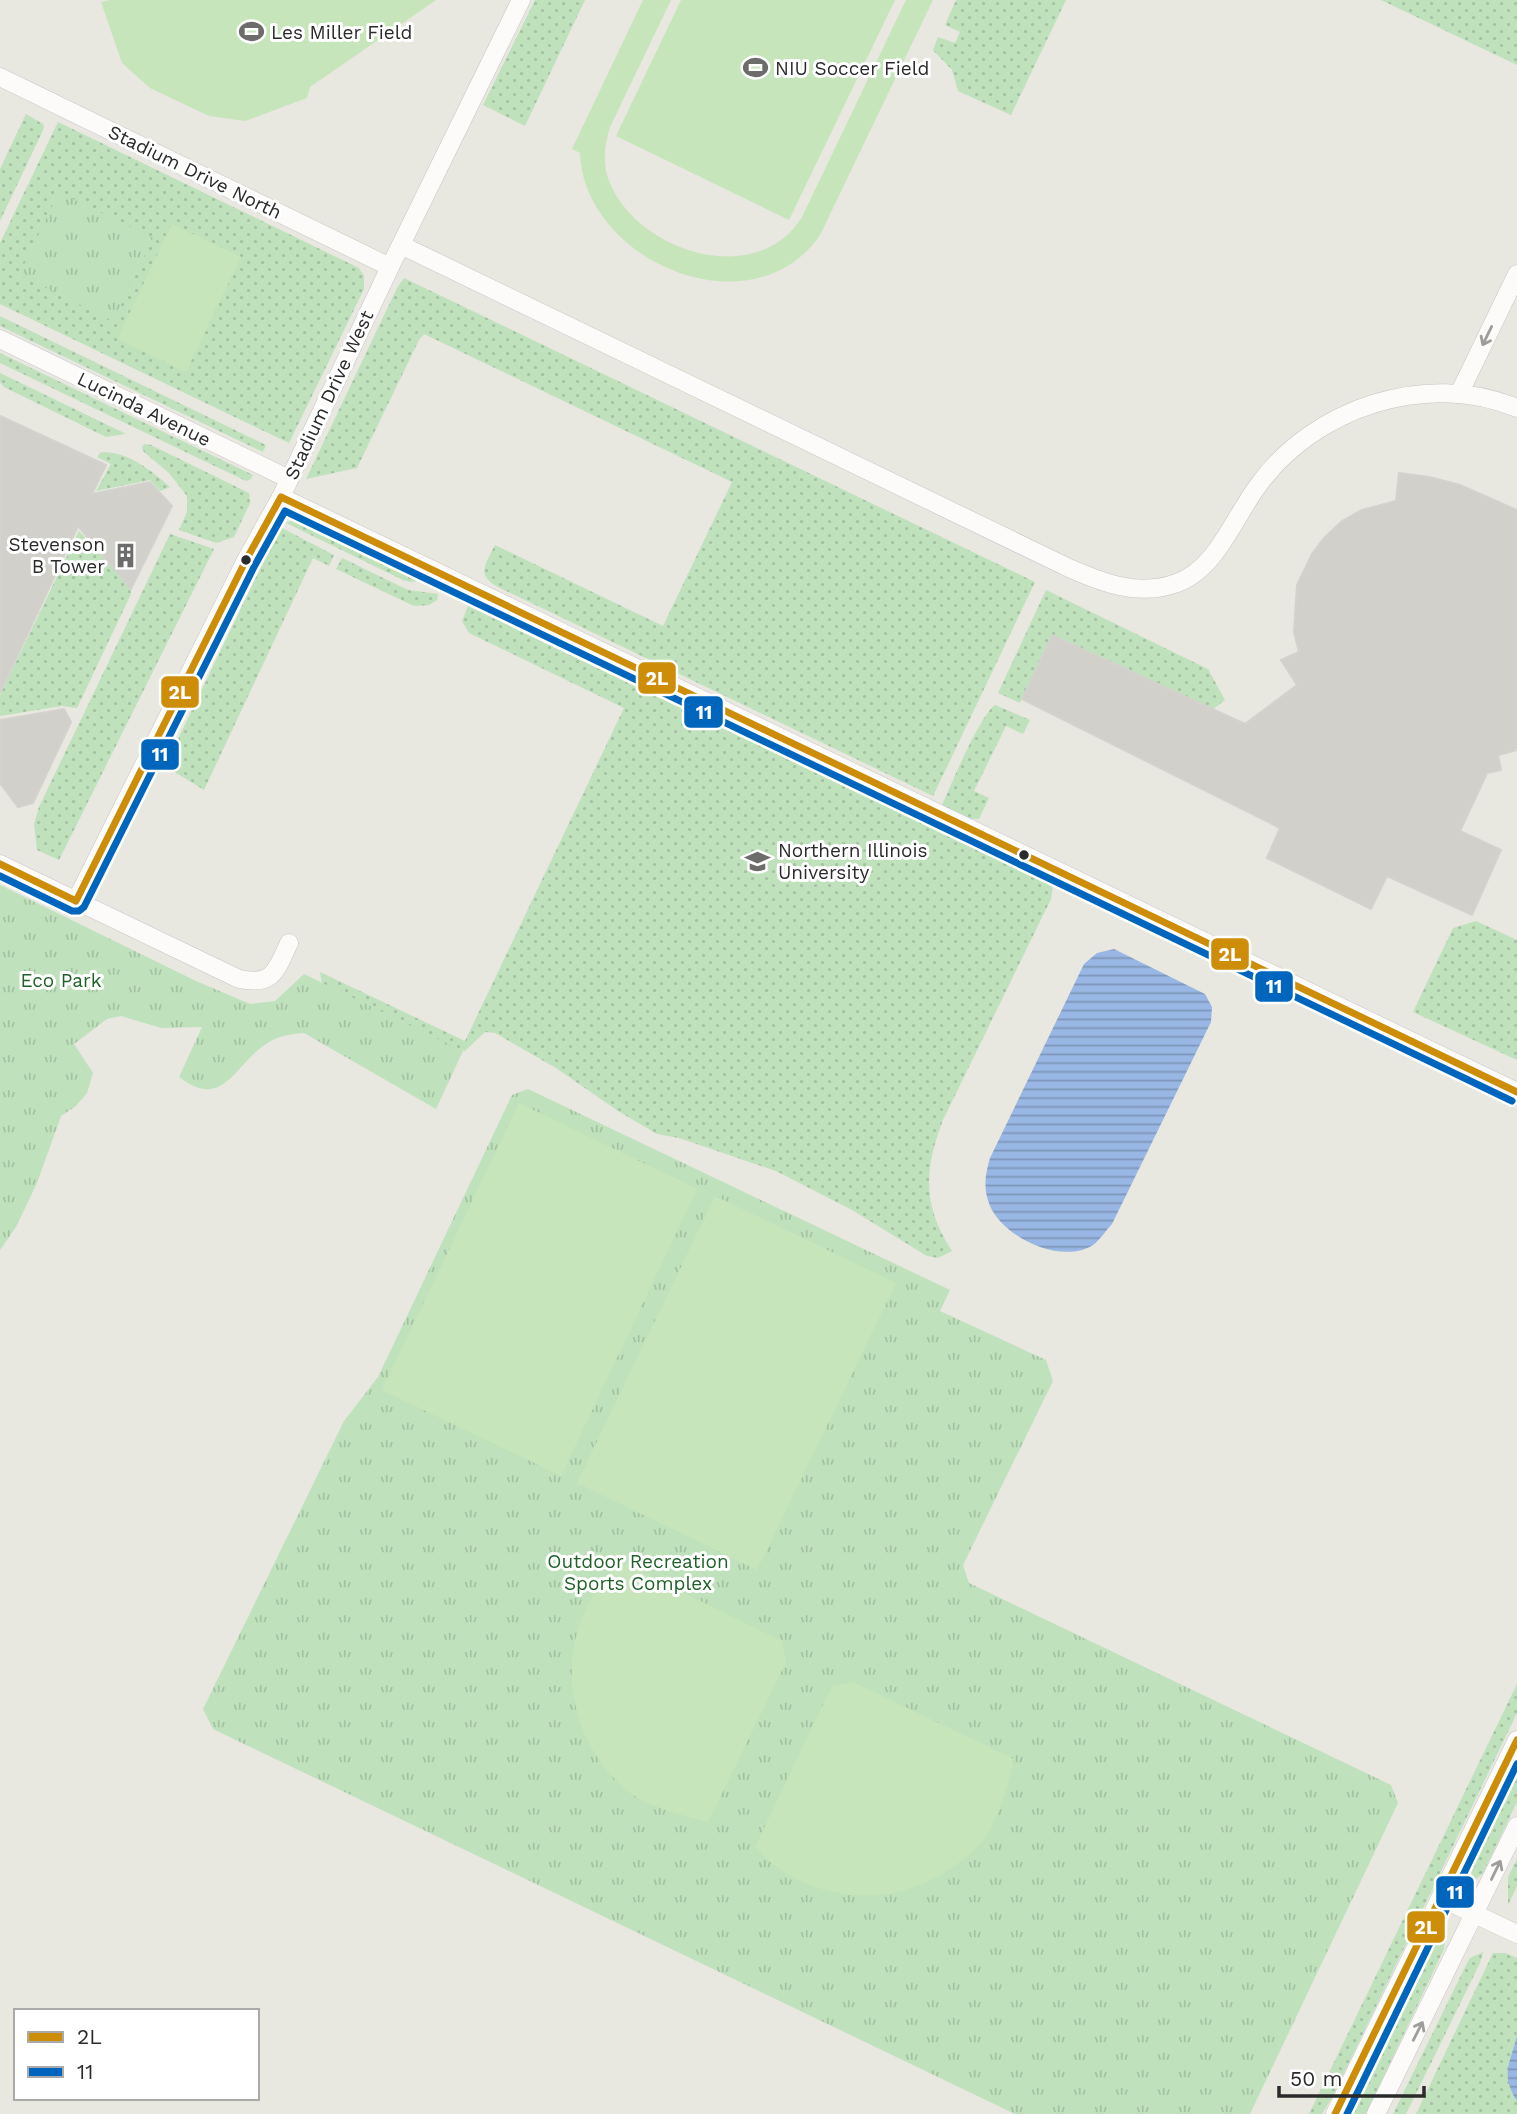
<svg xmlns="http://www.w3.org/2000/svg" width="1517" height="2114" font-family="'Work Sans',sans-serif">
<style>
.grass{fill:url(#grass-dots)}
.park{fill:url(#park-tufts)}
.pitch{fill:#c6e5ba}
.water{fill:url(#water-rules)}
.building{fill:#d1d0cb;stroke:#d3d2cc;stroke-width:2}
.lines{fill:none;stroke-linecap:round;stroke-linejoin:round}
.street-casing{stroke:#c6c5c5;stroke-width:19}
.street{stroke:#fcfbfa;stroke-width:18}
.bus-1-casing{stroke:#fff;stroke-width:12}
.bus-2-casing{stroke:#fff;stroke-width:12}
.bus-1{stroke:#ce8d08;stroke-width:7}
.bus-2{stroke:#0065bd;stroke-width:7}
.oneway{stroke:#9e9d9c}
.bus-dot{fill:#2a2a2a;stroke:#fff;stroke-width:2.5}
.labels{text-anchor:middle;dominant-baseline:central;stroke-width:6;stroke-linejoin:round;paint-order:stroke}
.poi-label{font-size:19px;fill:#2a2a2a;stroke:#fff;text-anchor:start}
.street-label{font-size:19px;fill:#2a2a2a;stroke:#fff}
.park-label{font-size:19px;fill:#1f6228;stroke:#fff}
.line-badge{stroke:#fff;stroke-width:2.5}
.badge-label{font-size:19px;text-anchor:middle;font-weight:bold;fill:#fff}
</style>
<defs>
<pattern id="grass-dots" width="8" height="8" patternUnits="userSpaceOnUse" patternTransform="scale(1.75)"><rect width="8" height="8" fill="#bfe2bc"/><path d="M2 2h.1M6 6h.1" fill="none" stroke="#a4c2a2" stroke-width="1.8" stroke-linecap="round"/></pattern>
<pattern id="park-tufts" width="24" height="20" patternUnits="userSpaceOnUse" patternTransform="scale(1.75)"><rect width="24" height="20" fill="#bfe2bc"/><path d="M3 7l-1-3M5 7V3M7 7l1-3M15 17l-1-3M17 17v-4M19 17l1-3" fill="none" stroke="#a4c2a2"/></pattern>
<pattern id="water-rules" width="6" height="5" patternUnits="userSpaceOnUse" patternTransform="scale(1.75)"><rect width="6" height="5" fill="#99b7e4"/><path d="M0 2.5h6" fill="none" stroke="#7d95b9"/></pattern>
</defs>
<rect width="100%" height="100%" fill="#e8e7e0"/>
<g class="grass">
<path d="M535 0H585L525 126 483 105Z"/>
<path d="M956 0H1066L1011 115 958 91 952 70 933 50 938 37 955 43 960 32 945 25Z"/>
<path d="M1381 0H1517V65Z"/>
<path d="M26 114 43 124 44 128 0 221V169Z"/>
<path d="M58 122 359 268 364 276V289L289 443 0 304V243Z"/>
<path d="M404 278 1035 582 933 796 500 588C475 575 485 566 495 545L663 626 732 482 424 334 419 340 357 468 306 479 398 286Z"/>
<path d="M0 316 266 445 263 452 0 326Z"/>
<path d="M0 353 253 475 251 479 246 481 0 363Z"/>
<path d="M0 373 124 433 125 434 106 437 4 387 0 382Z"/>
<path d="M144 444 151 445 249 493 250 503 234 537 216 543 179 530 187 512V496L169 473 144 452 142 448Z"/>
<path d="M105 452C130 453 152 471 170 487L160 491 150 480 96 491 111 464 97 457 100 453Z"/>
<path d="M293 520 315 526 424 580 410 582 403 580 286 523Z"/>
<path d="M280 527 334 555 329 566 313 558 204 790 165 766Z"/>
<path d="M79 531 130 587 131 594 77 708 62 706 0 716V695Z"/>
<path d="M170 534 214 549 59 860 37 850 34 824 39 807Z"/>
<path d="M342 558 408 590 438 594 437 600 429 605 414 606 336 569Z"/>
<path d="M1046 590 1208 669 1225 700 1212 710 1053 636 1020 703 998 693Z"/>
<path d="M468 606 1053 886 1051 899 943 1120C924 1170 922 1205 952 1251L938 1258 927 1256 852 1210 776 1171 679 1138 657 1134 618 1111 556 1068 495 1033 485 1032 465 1051 458 1050 322 984 320 972 465 1041 624 708 469 633 462 621Z"/>
<path d="M995 705 1030 720 1023 734 1006 726 974 791 989 798 979 819H971L942 805C951 785 980 715 995 705Z"/>
<path d="M1476 921 1517 940V1060L1413 1012 1453 928Z"/>
<path d="M1517 1684V1713L1332 2098 1322 2114H1309Z"/>
<path d="M1517 1774V1802L1483 1873 1470 1884 1472 1869Z"/>
<path d="M1517 1859V1886L1508 1905V1877Z"/>
<path d="M1446 1931 1444 1949 1366 2114H1352L1435 1943Z"/>
<path d="M1483 1952 1480 1963 1406 2114H1393L1466 1965 1470 1958Z"/>
<path d="M1493 1953H1505L1517 1958V2114H1416Z"/>
</g>
<g class="park">
<path d="M59 192 153 238 113 321 19 275Z"/>
<path d="M0 885 196 981 250 1004 275 1001 304 974 463 1051 436 1109 304 1033C288 1034 275 1037 263 1046 233 1068 222 1110 179 1077L202 1027 161 1028 121 1016 107 1019 74 1044 93 1073 87 1093 76 1106 61 1116 37 1183 16 1227 0 1250Z"/>
<path d="M528 1089 950 1290 940 1311 1046 1360 1053 1381 963 1565 969 1583 1391 1785 1398 1803 1250 2114H1015L213 1729 203 1709 344 1421 378 1377 512 1095Z"/>
</g>
<g class="pitch">
<path d="M110 0H436L310 87 307 98 245 121 209 116 150 88 122 63 101 2Z"/>
<path d="M643 0H671L610 127C605 143 603 159 607 175 630 250 756 292 802 217L906 0H933L820 235C753 333 584 262 580 153L572 149Z"/>
<path d="M681 0H895L789 220 616 136Z"/>
<path d="M172 224 241 257 186 372 117 339Z"/>
<path d="M519 1103 697 1189 561 1476 382 1390Z"/>
<path d="M715 1196 896 1283 757 1570 577 1483Z"/>
<path d="M621 1562 782 1641 786 1662 708 1822C680 1814 647 1808 624 1788 557 1729 553 1622 621 1562Z"/>
<path d="M853 1682 1014 1759C1007 1787 1001 1814 984 1839 978 1848 967 1857 957 1864 895 1911 808 1905 755 1847L832 1686Z"/>
</g>
<g class="water">
<path d="M1114 949 1205 994 1212 1007 1211 1022 1112 1224C1106 1230 1100 1240 1093 1245 1062 1265 1004 1238 990 1206 983 1189 985 1175 990 1158L1084 964 1097 953Z"/>
<path d="M1517 2036V2101C1500 2074 1510 2064 1517 2036Z"/>
</g>
<g class="building">
<path d="M0 416 106 465 92 494 150 482 172 506 131 589 78 526 0 693Z"/>
<path d="M1399 473 1429 477 1460 485 1517 510V750L1498 755 1501 770 1487 773 1460 831 1501 850 1472 915 1387 876 1371 909 1267 858 1280 828 1022 699 1052 635 1245 724 1297 685 1281 660 1299 652 1294 632 1297 585 1312 554 1324 538 1342 521 1362 510 1396 501Z"/>
<path d="M64 709 71 722 33 803 18 807 0 783V720Z"/>
</g>
<g class="lines">
<defs>
<g id="street">
<path d="M0 77 390 267"/>
<path d="M401 245 1069 568C1103 583 1139 597 1177 583 1216 569 1234 518 1257 487 1313 408 1426 370 1517 408"/>
<path d="M0 339 289 479"/>
<path d="M1459 394 1517 274"/>
<path d="M281 497 1517 1092"/>
<path d="M0 864 239 979C273 986 276 971 289 943"/>
<path d="M76 901 246 560 281 497 390 267 521 0"/>
<path d="M1441 1898 1517 1934"/>
<path d="M1335 2114 1517 1740"/>
<path d="M1376 2114 1517 1826"/>
</g>
</defs>
<use href="#street" class="street-casing"/>
<use href="#street" class="street"/>
<defs>
<g id="bus-1">
<path d="M0 864 76 901 246 560 281 497 1517 1092"/>
<path d="M1335 2114 1517 1740"/>
</g>
<g id="bus-2">
<path d="M0 876 72 911H79L84 907 255 565 285 511 1512 1101"/>
<path d="M1347 2114 1517 1764"/>
</g>
</defs>
<use href="#bus-1" class="bus-1-casing"/>
<use href="#bus-2" class="bus-2-casing"/>
<use href="#bus-1" class="bus-1"/>
<use href="#bus-2" class="bus-2"/>
</g>
<defs><path id="oneway-shaft" d="M-6 0H5M1.5-3L5.5 0L1.5 3" fill="none" stroke-width="1.6" stroke-linecap="round" stroke-linejoin="round" transform="scale(1.75)"/></defs>
<g class="oneway">
<use href="#oneway-shaft" transform="translate(1487 336) rotate(116)"/>
<use href="#oneway-shaft" transform="translate(1496 1870) rotate(-64)"/>
<use href="#oneway-shaft" transform="translate(1418 2031) rotate(-63)"/>
</g>
<defs>
<symbol id="stadium-bare" viewBox="-9 -9 18 18"><path d="M0-5a6.5 5 0 1 0 0 10a6.5 5 0 1 0 0-10ZM-3.5-1.8h7v3.6h-7Z" fill="#6c6c6a" stroke="#fff" stroke-width="2.5" paint-order="stroke"/></symbol>
<symbol id="building-bare" viewBox="-9 -9 18 18"><path d="M-4-6H4V6H1V3H-1V6H-4ZM-2.5-4.3h1.7v1.8h-1.7ZM.8-4.3h1.7v1.8H.8ZM-2.5-1h1.7V.8h-1.7ZM.8-1h1.7V.8H.8Z" fill="#6c6c6a" stroke="#fff" stroke-width="2.5" paint-order="stroke"/></symbol>
<symbol id="university-bare" viewBox="-9 -9 18 18"><path d="M0-5L7-2L0 1L-7-2ZM-4 1L0 2.5L4 1V4Q0 6-4 4Z" fill="#6c6c6a" stroke="#fff" stroke-width="2.5" paint-order="stroke"/></symbol>
</defs>
<g fill-rule="evenodd">
<use href="#stadium-bare" x="234" y="14" width="35" height="35"/>
<use href="#stadium-bare" x="738" y="50" width="35" height="35"/>
<use href="#building-bare" x="108" y="538" width="35" height="35"/>
<use href="#university-bare" x="740" y="844" width="35" height="35"/>
</g>
<g class="bus-dot">
<circle cx="246" cy="560" r="6"/>
<circle cx="1024" cy="855" r="6"/>
</g>
<g class="labels">
<g class="poi-label">
<text x="271" y="32">Les Miller Field</text>
<text x="775" y="68">NIU Soccer Field</text>
<text x="105" y="544" text-anchor="end">Stevenson<tspan x="105" dy="22">B Tower</tspan></text>
<text x="778" y="850">Northern Illinois<tspan x="778" dy="22">University</tspan></text>
</g>
<g class="street-label">
<text transform="translate(195 172) rotate(26)">Stadium Drive North</text>
<text transform="translate(329 395) rotate(-65)">Stadium Drive West</text>
<text transform="translate(144 409) rotate(26)">Lucinda Avenue</text>
</g>
<g class="park-label">
<text x="61" y="980">Eco Park</text>
<text x="638" y="1561">Outdoor Recreation<tspan x="638" dy="22">Sports Complex</tspan></text>
</g>
</g>
<g class="line-badge">
<rect x="637" y="661" width="40" height="34" rx="7" fill="#ce8d08"/>
<rect x="160" y="675" width="40" height="34" rx="7" fill="#ce8d08"/>
<rect x="683" y="695" width="41" height="34" rx="7" fill="#0065bd"/>
<rect x="140" y="738" width="40" height="33" rx="7" fill="#0065bd"/>
<rect x="1210" y="937" width="40" height="34" rx="7" fill="#ce8d08"/>
<rect x="1254" y="970" width="40" height="33" rx="7" fill="#0065bd"/>
<rect x="1435" y="1875" width="40" height="34" rx="7" fill="#0065bd"/>
<rect x="1406" y="1910" width="40" height="34" rx="7" fill="#ce8d08"/>
</g>
<g class="badge-label">
<text x="657" y="685">2L</text>
<text x="180" y="699">2L</text>
<text x="704" y="719">11</text>
<text x="160" y="761">11</text>
<text x="1230" y="961">2L</text>
<text x="1274" y="993">11</text>
<text x="1455" y="1899">11</text>
<text x="1426" y="1934">2L</text>
</g>
<rect x="14" y="2009" width="245" height="91" fill="#ffffff" stroke="#aaaaaa" stroke-width="2"/>
<rect x="28" y="2032" width="35" height="10" fill="#ce8d08" stroke="#aaaaaa" stroke-width="2"/>
<text x="77" y="2044" font-size="21" fill="#2a2a2a">2L</text>
<rect x="28" y="2067" width="35" height="10" fill="#0065bd" stroke="#aaaaaa" stroke-width="2"/>
<text x="77" y="2079" font-size="21" fill="#2a2a2a">11</text>
<path d="M1279 2086v10h145v-10" fill="none" stroke="#2a2a2a" stroke-width="3.5"/>
<text x="1290" y="2086" font-size="21" fill="#2a2a2a" stroke="#ffffff" stroke-width="5" paint-order="stroke">50 m</text>
</svg>
